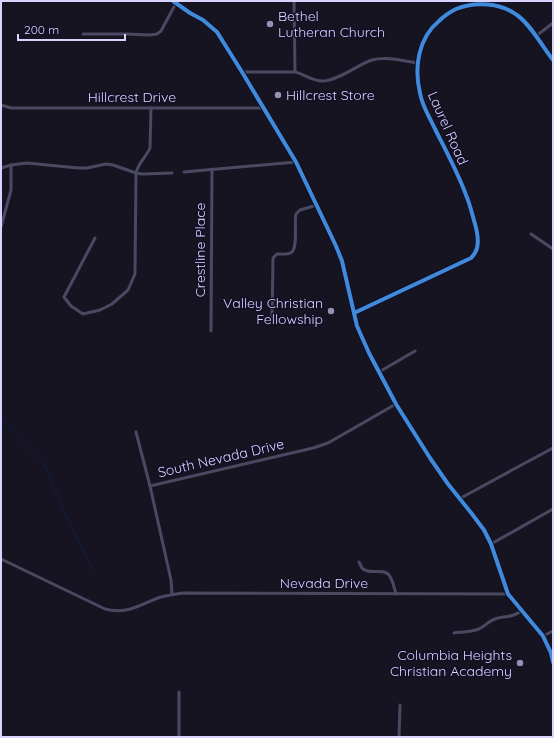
<svg xmlns="http://www.w3.org/2000/svg" width="554" height="738" font-family="Quicksand,sans-serif">
<style>
.lines{fill:none;stroke-linecap:round;stroke-linejoin:round}
.stream{stroke:#0d2144;stroke-width:1}
.minor{stroke:#4a4962;stroke-width:3}
.tertiary{stroke:#4a4962;stroke-width:3.5}
.cycleway-casing{stroke:#130f26;stroke-width:6}
.cycleway{stroke:#408adc;stroke-width:4}
.poi-dot{fill:#9591b1;stroke:#130f26;stroke-width:1.5}
.labels{text-anchor:middle;dominant-baseline:central;stroke-width:3;stroke-linejoin:round;paint-order:stroke}
.poi-label{font-size:14px;fill:#d9d4ff;stroke:#130f26;text-anchor:start}
.street-label{font-size:14px;fill:#d9d4ff;stroke:#130f26}
</style>
<rect width="100%" height="100%" fill="#161421"/>
<g class="lines">
<path class="stream" d="M1 418 44 464 67 517 93 570"/>
<g class="minor">
<path d="M294 1 295 72"/>
<path d="M83 34H125L150 35 157 34 161 31 176 3"/>
<path d="M536 36 553 23"/>
<path d="M242 72H295C304 74 314 82 324 81 339 80 357 65 372 60 387 56 403 61 418 63"/>
<path d="M1 105 11 108H264"/>
<path d="M1 168 11 165 27 163 78 168H87L106 164 113 165 136 173 142 174 172 173"/>
<path d="M184 172 296 162"/>
<path d="M1 227 11 190V165"/>
<path d="M531 234 553 249"/>
<path d="M95 238 64 297 71 306 83 314 100 310 112 304 128 290 135 274 136 173C138 163 146 157 150 148L151 108"/>
<path d="M272 320 273 258 277 254C281 254 289 255 292 252 298 246 294 222 296 214L300 210 317 205"/>
<path d="M211 331 212 169"/>
<path d="M379 372 415 351"/>
<path d="M136 432 150 486 171 580 172 594"/>
<path d="M150 486 313 448 328 443 396 404"/>
<path d="M459 499 514 469 553 448"/>
<path d="M491 544 553 509"/>
<path d="M1 559 105 609C128 615 140 604 161 597 169 595 176 594 183 593L508 594"/>
<path d="M359 562C360 564 361 566 362 568 369 576 383 567 389 575 393 580 394 588 396 594"/>
<path d="M454 633C462 632 471 632 479 629 485 626 489 621 495 619 505 615 511 619 521 611"/>
<path d="M543 636 553 631"/>
<path d="M179 692V737"/>
<path d="M399 737 400 705"/>
</g>
<g class="tertiary">
<path d="M173 1 190 13 203 20 217 32 242 72 296 162 336 246 342 261 357 326 369 353 396 404 430 458 448 484 472 514 484 530 491 544 508 594 543 636 551 653 553 662"/>
<path d="M354 313 471 258C474 255 476 252 477 248 479 240 477 231 475 224 472 214 470 204 466 195 458 173 446 151 435 129 430 118 422 106 420 93 414 68 418 38 439 21 444 16 450 12 456 9 475 1 501 3 517 15 531 25 542 46 553 60"/>
</g>
<defs>
<g id="cycleway">
<path d="M173 1 190 13 203 20 217 32 242 72 296 162 336 246 342 261 357 326 369 353 396 404 430 458 448 484 472 514 484 530 491 544 508 594 543 636 551 653 553 662"/>
<path d="M354 313 471 258C474 255 476 252 477 248 479 240 477 231 475 224 472 214 470 204 466 195 458 173 446 151 435 129 430 118 422 106 420 93 414 68 418 38 439 21 444 16 450 12 456 9 475 1 501 3 517 15 531 25 542 46 553 60"/>
</g>
</defs>
<use href="#cycleway" class="cycleway-casing"/>
<use href="#cycleway" class="cycleway"/>
</g>
<g class="poi-dot">
<circle cx="270" cy="24" r="4"/>
<circle cx="278" cy="95" r="4"/>
<circle cx="331" cy="311" r="4"/>
<circle cx="520" cy="663" r="4"/>
</g>
<g class="labels">
<g class="poi-label">
<text x="278" y="16">Bethel<tspan x="278" dy="16">Lutheran Church</tspan></text>
<text x="286" y="95">Hillcrest Store</text>
<text x="323" y="303" text-anchor="end">Valley Christian<tspan x="323" dy="16">Fellowship</tspan></text>
<text x="512" y="655" text-anchor="end">Columbia Heights<tspan x="512" dy="16">Christian Academy</tspan></text>
</g>
<g class="street-label">
<text x="132" y="97">Hillcrest Drive</text>
<text transform="translate(448 128) rotate(66)">Laurel Road</text>
<text transform="translate(200 250) rotate(-90)">Crestline Place</text>
<text transform="translate(221 458) rotate(-13)">South Nevada Drive</text>
<text x="324" y="583">Nevada Drive</text>
</g>
</g>
<rect width="554" height="738" fill="none" stroke="#d9d4ff" stroke-width="4"/>
<path d="M18 34v6h107v-6" fill="none" stroke="#d9d4ff" stroke-width="2"/>
<text x="24" y="34" font-size="12" fill="#d9d4ff" stroke="#130f26" stroke-width="3" paint-order="stroke">200 m</text>
</svg>
